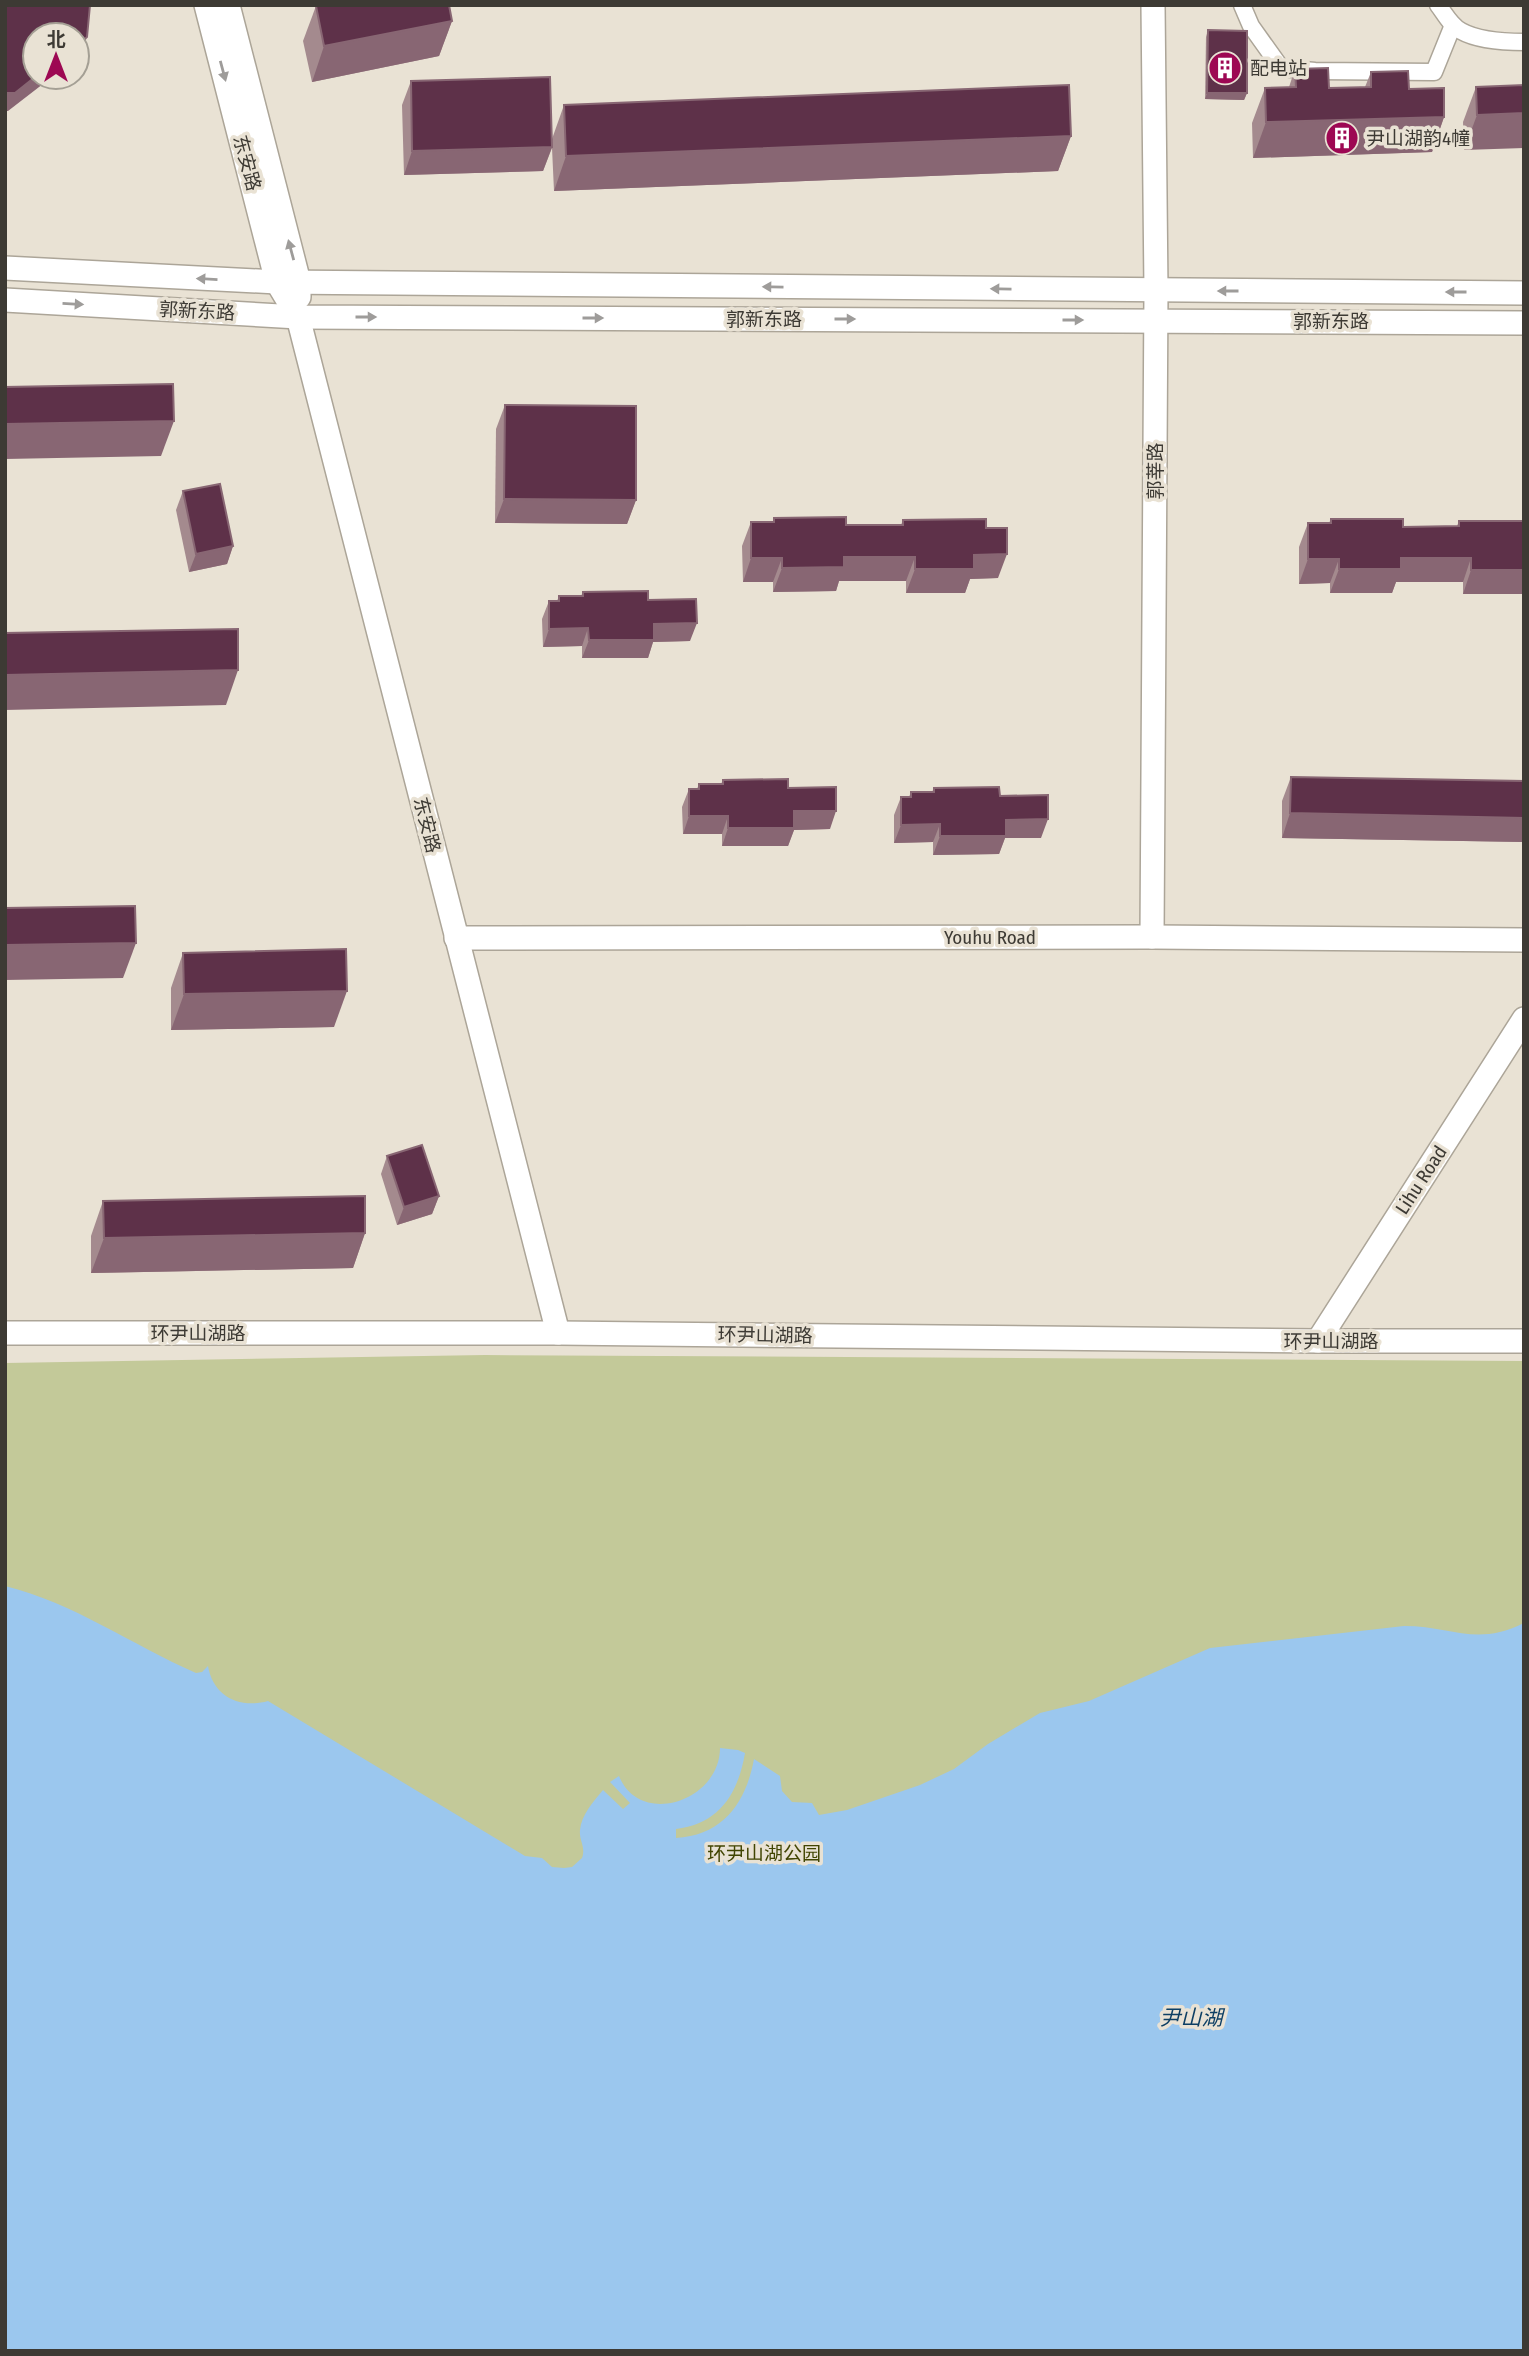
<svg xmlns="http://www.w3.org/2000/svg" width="1529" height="2356" font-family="'Fira Sans Condensed','Noto Sans SC',sans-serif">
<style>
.green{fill:#c3c999}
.water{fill:#9bc7ee}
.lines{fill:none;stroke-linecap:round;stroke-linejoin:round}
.street-casing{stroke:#aca598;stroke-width:19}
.secondary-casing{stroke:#aca598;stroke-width:26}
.street{stroke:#fff;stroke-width:16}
.secondary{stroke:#fff;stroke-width:23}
.wall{fill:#a48a8e}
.shaded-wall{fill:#886673}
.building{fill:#5e3149;stroke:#886673;stroke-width:2}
.oneway{fill:#9e9c9a}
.labels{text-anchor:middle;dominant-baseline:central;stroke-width:7;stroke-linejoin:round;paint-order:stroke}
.poi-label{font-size:19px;fill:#3d3a34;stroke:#e9e2d4;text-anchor:start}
.street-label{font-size:19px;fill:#3d3a34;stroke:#e9e2d4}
.park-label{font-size:19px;fill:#414502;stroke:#e9e2d4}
.water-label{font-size:21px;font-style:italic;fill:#0d3f64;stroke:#e9e2d4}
</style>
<rect width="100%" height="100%" fill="#e9e2d4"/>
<path class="green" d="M485 1355 1524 1361V2351H5V1363Z"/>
<path class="water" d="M5 1586C74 1603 132 1645 196 1673L202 1672 208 1666C213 1696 239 1709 268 1701L525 1856 542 1858 552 1867 564 1868 572 1867 582 1858C586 1847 579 1841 580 1830 581 1815 594 1801 603 1790L623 1809 630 1803 610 1782 619 1776C640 1828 720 1801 720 1748L738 1750 745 1753C738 1794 719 1824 676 1829V1838C724 1835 746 1802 754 1759L780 1776 782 1791 792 1802 812 1803 819 1815 847 1810 920 1785 954 1769 988 1744 1040 1713 1089 1701 1210 1648 1404 1626C1452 1626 1476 1647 1524 1623V2351H5Z"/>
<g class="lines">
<defs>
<g id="street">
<path d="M1242 5 1251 26 1281 68 1315 71 1434 72 1453 25"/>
<path d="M1438 5C1445 14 1451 26 1461 31 1477 40 1505 42 1524 42"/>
</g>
<g id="secondary">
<path d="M206 5 277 282 298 317 558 1333"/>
<path d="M228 5 299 282V297"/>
<path d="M5 268 277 282 1524 293"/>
<path d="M5 300 298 317 1524 323"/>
<path d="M1152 937 1156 290 1153 5"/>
<path d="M456 938 1152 937 1524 940"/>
<path d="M5 1333H558L1318 1341H1524"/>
<path d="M1318 1341 1524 1019"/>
</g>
</defs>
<use href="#street" class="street-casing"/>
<use href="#secondary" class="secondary-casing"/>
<use href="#street" class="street"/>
<use href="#secondary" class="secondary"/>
</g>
<g class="wall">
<path d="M316 6 452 21 439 56 312 82 303 41Z"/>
<path d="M1208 30 1247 93 1244 100 1205 99 1206 37Z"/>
<path d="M1295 69 1329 88 1365 87 1371 72 1409 89 1444 117 1432 152 1253 158 1252 123 1265 88 1289 87Z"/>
<path d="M411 81 552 139 564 105 1071 136 1058 171 554 191 552 148 543 171 404 175 402 105Z"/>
<path d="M1524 85 1464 150 1463 122 1476 87Z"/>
<path d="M505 405 636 500 627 524 495 523 496 429Z"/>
<path d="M183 491 233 546 227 564 189 572 176 510Z"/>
<path d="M774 518 846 525H901L903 520 986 528 998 578 970 579 965 593H906V581H839L836 591 773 592V582H743L742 546 751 522H773Z"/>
<path d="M1331 519 1403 527 1457 526 1459 521 1522 594H1463V582H1396L1392 593H1330V583L1299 584V547L1308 523H1329Z"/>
<path d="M583 592 648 600 690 641 653 642 648 658H582V646L543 647 542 619 549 601H557L559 596H581Z"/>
<path d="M1291 777 1524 781V842L1282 838V801Z"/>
<path d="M723 780 788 788 830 829 794 830 788 846H722V834H683L682 807 689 789H697L699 784H721Z"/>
<path d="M934 788 1000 796 1041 838H1005L999 854 933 855V842L894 843V815L901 797H909L911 792H932Z"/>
<path d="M183 953 334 1027 171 1030V988Z"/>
<path d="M387 1156 439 1196 432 1214 397 1225 381 1174Z"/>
<path d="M103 1201 365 1233 353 1268 91 1273V1236Z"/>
</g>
<g class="shaded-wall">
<path d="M452 21 439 56 312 82 324 46Z"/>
<path d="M87 37 80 55 77 57V44Z"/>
<path d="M35 77H52L8 111H5V93Z"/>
<path d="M1207 93H1247L1244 100 1205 99Z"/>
<path d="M1524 113V148L1464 150 1477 115Z"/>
<path d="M1444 117 1432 152 1253 158 1266 122Z"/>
<path d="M1071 136 1058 171 554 191 566 156Z"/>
<path d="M552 147 543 171 404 175 412 151Z"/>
<path d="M174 421 161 456 5 459V424Z"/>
<path d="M504 499 636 500 627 524 495 523Z"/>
<path d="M233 546 227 564 189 572 196 554Z"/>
<path d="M1007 554 998 578 970 579 965 593H906L915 569 974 555Z"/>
<path d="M844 557H915L906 581H839L836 591 773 592 782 568Z"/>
<path d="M751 558H782L773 582H743Z"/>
<path d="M1401 558H1471L1463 582H1396L1392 593H1330L1339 569Z"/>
<path d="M1308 559H1339L1330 583 1299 584Z"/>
<path d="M1471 570H1524V589L1522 594H1463Z"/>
<path d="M697 623 690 641 653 642 648 658H582L589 640 654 624Z"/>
<path d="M588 628 582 646 543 647 549 629Z"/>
<path d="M238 670 226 705 5 710V675Z"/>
<path d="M794 811H836L830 829 794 830 788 846H722L728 828Z"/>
<path d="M1290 813 1524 818V842L1282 838Z"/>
<path d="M689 816H728L722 834H683Z"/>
<path d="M1048 819 1041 838H1005L999 854 933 855 940 836 1006 820Z"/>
<path d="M940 824 933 842 894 843 901 825Z"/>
<path d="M136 943 123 978 5 980V945Z"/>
<path d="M347 991 334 1027 171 1030 184 994Z"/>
<path d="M439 1196 432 1214 397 1225 404 1207Z"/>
<path d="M365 1233 353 1268 91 1273 104 1238Z"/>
</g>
<g class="building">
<path d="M5 5H90L87 37 77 44V35H35V77L15 93H5Z"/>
<path d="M321 5H449L452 21 324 46 316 6Z"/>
<path d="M1208 30 1247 31V93H1207Z"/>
<path d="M1328 68 1329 88 1371 87V72L1408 71 1409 89 1444 88V117L1266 122 1265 88 1296 87 1295 69Z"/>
<path d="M550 77 552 147 412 151 411 81Z"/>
<path d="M1069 85 1071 136 566 156 564 105Z"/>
<path d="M1524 85V113L1477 115 1476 87Z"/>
<path d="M173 384 174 421 5 424V387Z"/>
<path d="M505 405 636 406V500L504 499Z"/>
<path d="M220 484 233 546 196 554 183 491Z"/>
<path d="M846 517V525H903V520L986 519V528H1007V554L974 555V569H915V557H844V567L782 568V558H751V522H774V518Z"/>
<path d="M1331 519H1403V527L1459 526V521H1524V570H1471V558H1401V569H1339V559H1308V523H1331Z"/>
<path d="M648 591V600L696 599 697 623 654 624V640H589L588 628 549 629V601H559V596H583V592Z"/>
<path d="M238 629V670L5 675V633Z"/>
<path d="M1291 777 1524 781V818L1290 813Z"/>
<path d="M788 779V788L836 787V811H794V828H728V816H689V789H699V784H723V780Z"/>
<path d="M999 787 1000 796 1048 795V819L1006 820V836H940V824L901 825V797H911V792H934V788Z"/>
<path d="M135 906 136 943 5 945V908Z"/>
<path d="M346 949 347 991 184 994 183 953Z"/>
<path d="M422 1145 439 1196 404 1207 387 1156Z"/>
<path d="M365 1196V1233L104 1238 103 1201Z"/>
</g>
<defs><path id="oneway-solid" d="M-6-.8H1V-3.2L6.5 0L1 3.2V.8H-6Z" transform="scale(1.75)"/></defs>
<g class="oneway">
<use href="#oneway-solid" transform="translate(223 71) rotate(75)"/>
<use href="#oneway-solid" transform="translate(291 250) rotate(-105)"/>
<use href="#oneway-solid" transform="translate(207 279) rotate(-177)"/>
<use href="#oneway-solid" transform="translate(773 287) rotate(-179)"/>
<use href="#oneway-solid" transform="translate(1001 289) rotate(-179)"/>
<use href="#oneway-solid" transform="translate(1228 291) rotate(-180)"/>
<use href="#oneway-solid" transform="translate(1456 292) rotate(-180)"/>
<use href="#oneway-solid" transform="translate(73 304) rotate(3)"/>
<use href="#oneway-solid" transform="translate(366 317)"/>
<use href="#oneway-solid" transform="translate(593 318)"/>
<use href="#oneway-solid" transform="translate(845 319)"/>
<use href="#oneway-solid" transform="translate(1073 320)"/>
</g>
<defs>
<symbol id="building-disc" viewBox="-11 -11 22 22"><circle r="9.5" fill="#9d0853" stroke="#e9e2d4"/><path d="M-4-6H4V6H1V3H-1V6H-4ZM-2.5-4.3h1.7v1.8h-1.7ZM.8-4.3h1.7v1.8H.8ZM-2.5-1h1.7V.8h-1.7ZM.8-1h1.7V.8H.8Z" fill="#fff"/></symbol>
</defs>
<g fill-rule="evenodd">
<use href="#building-disc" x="1206" y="49" width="38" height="38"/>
<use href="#building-disc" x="1323" y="119" width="38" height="38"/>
</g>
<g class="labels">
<g class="poi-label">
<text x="1250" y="68">配电站</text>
<text x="1366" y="138">尹山湖韵4幢</text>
</g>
<g class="street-label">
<text transform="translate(247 163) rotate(75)">东安路</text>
<text transform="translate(197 311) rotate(3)">郭新东路</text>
<text x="764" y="319">郭新东路</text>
<text x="1331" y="321">郭新东路</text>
<text transform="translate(1155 471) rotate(-90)">郭莘路</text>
<text transform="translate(427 825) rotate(76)">东安路</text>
<text x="990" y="937">Youhu Road</text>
<text transform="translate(1421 1180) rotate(-57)">Lihu Road</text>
<text x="198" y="1333">环尹山湖路</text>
<text transform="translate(765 1335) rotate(1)">环尹山湖路</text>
<text x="1331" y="1341">环尹山湖路</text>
</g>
<g class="park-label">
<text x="764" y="1853">环尹山湖公园</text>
</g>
<g class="water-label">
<text x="1191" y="2018">尹山湖</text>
</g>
</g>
<rect width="1529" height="2356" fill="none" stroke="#3d3a34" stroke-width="14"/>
<g transform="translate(56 56)"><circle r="33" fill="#e9e2d4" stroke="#a49f94" stroke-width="2"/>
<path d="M0-5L12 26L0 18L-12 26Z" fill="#9d0853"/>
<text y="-10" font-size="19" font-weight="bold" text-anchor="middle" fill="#3d3a34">北</text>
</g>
</svg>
